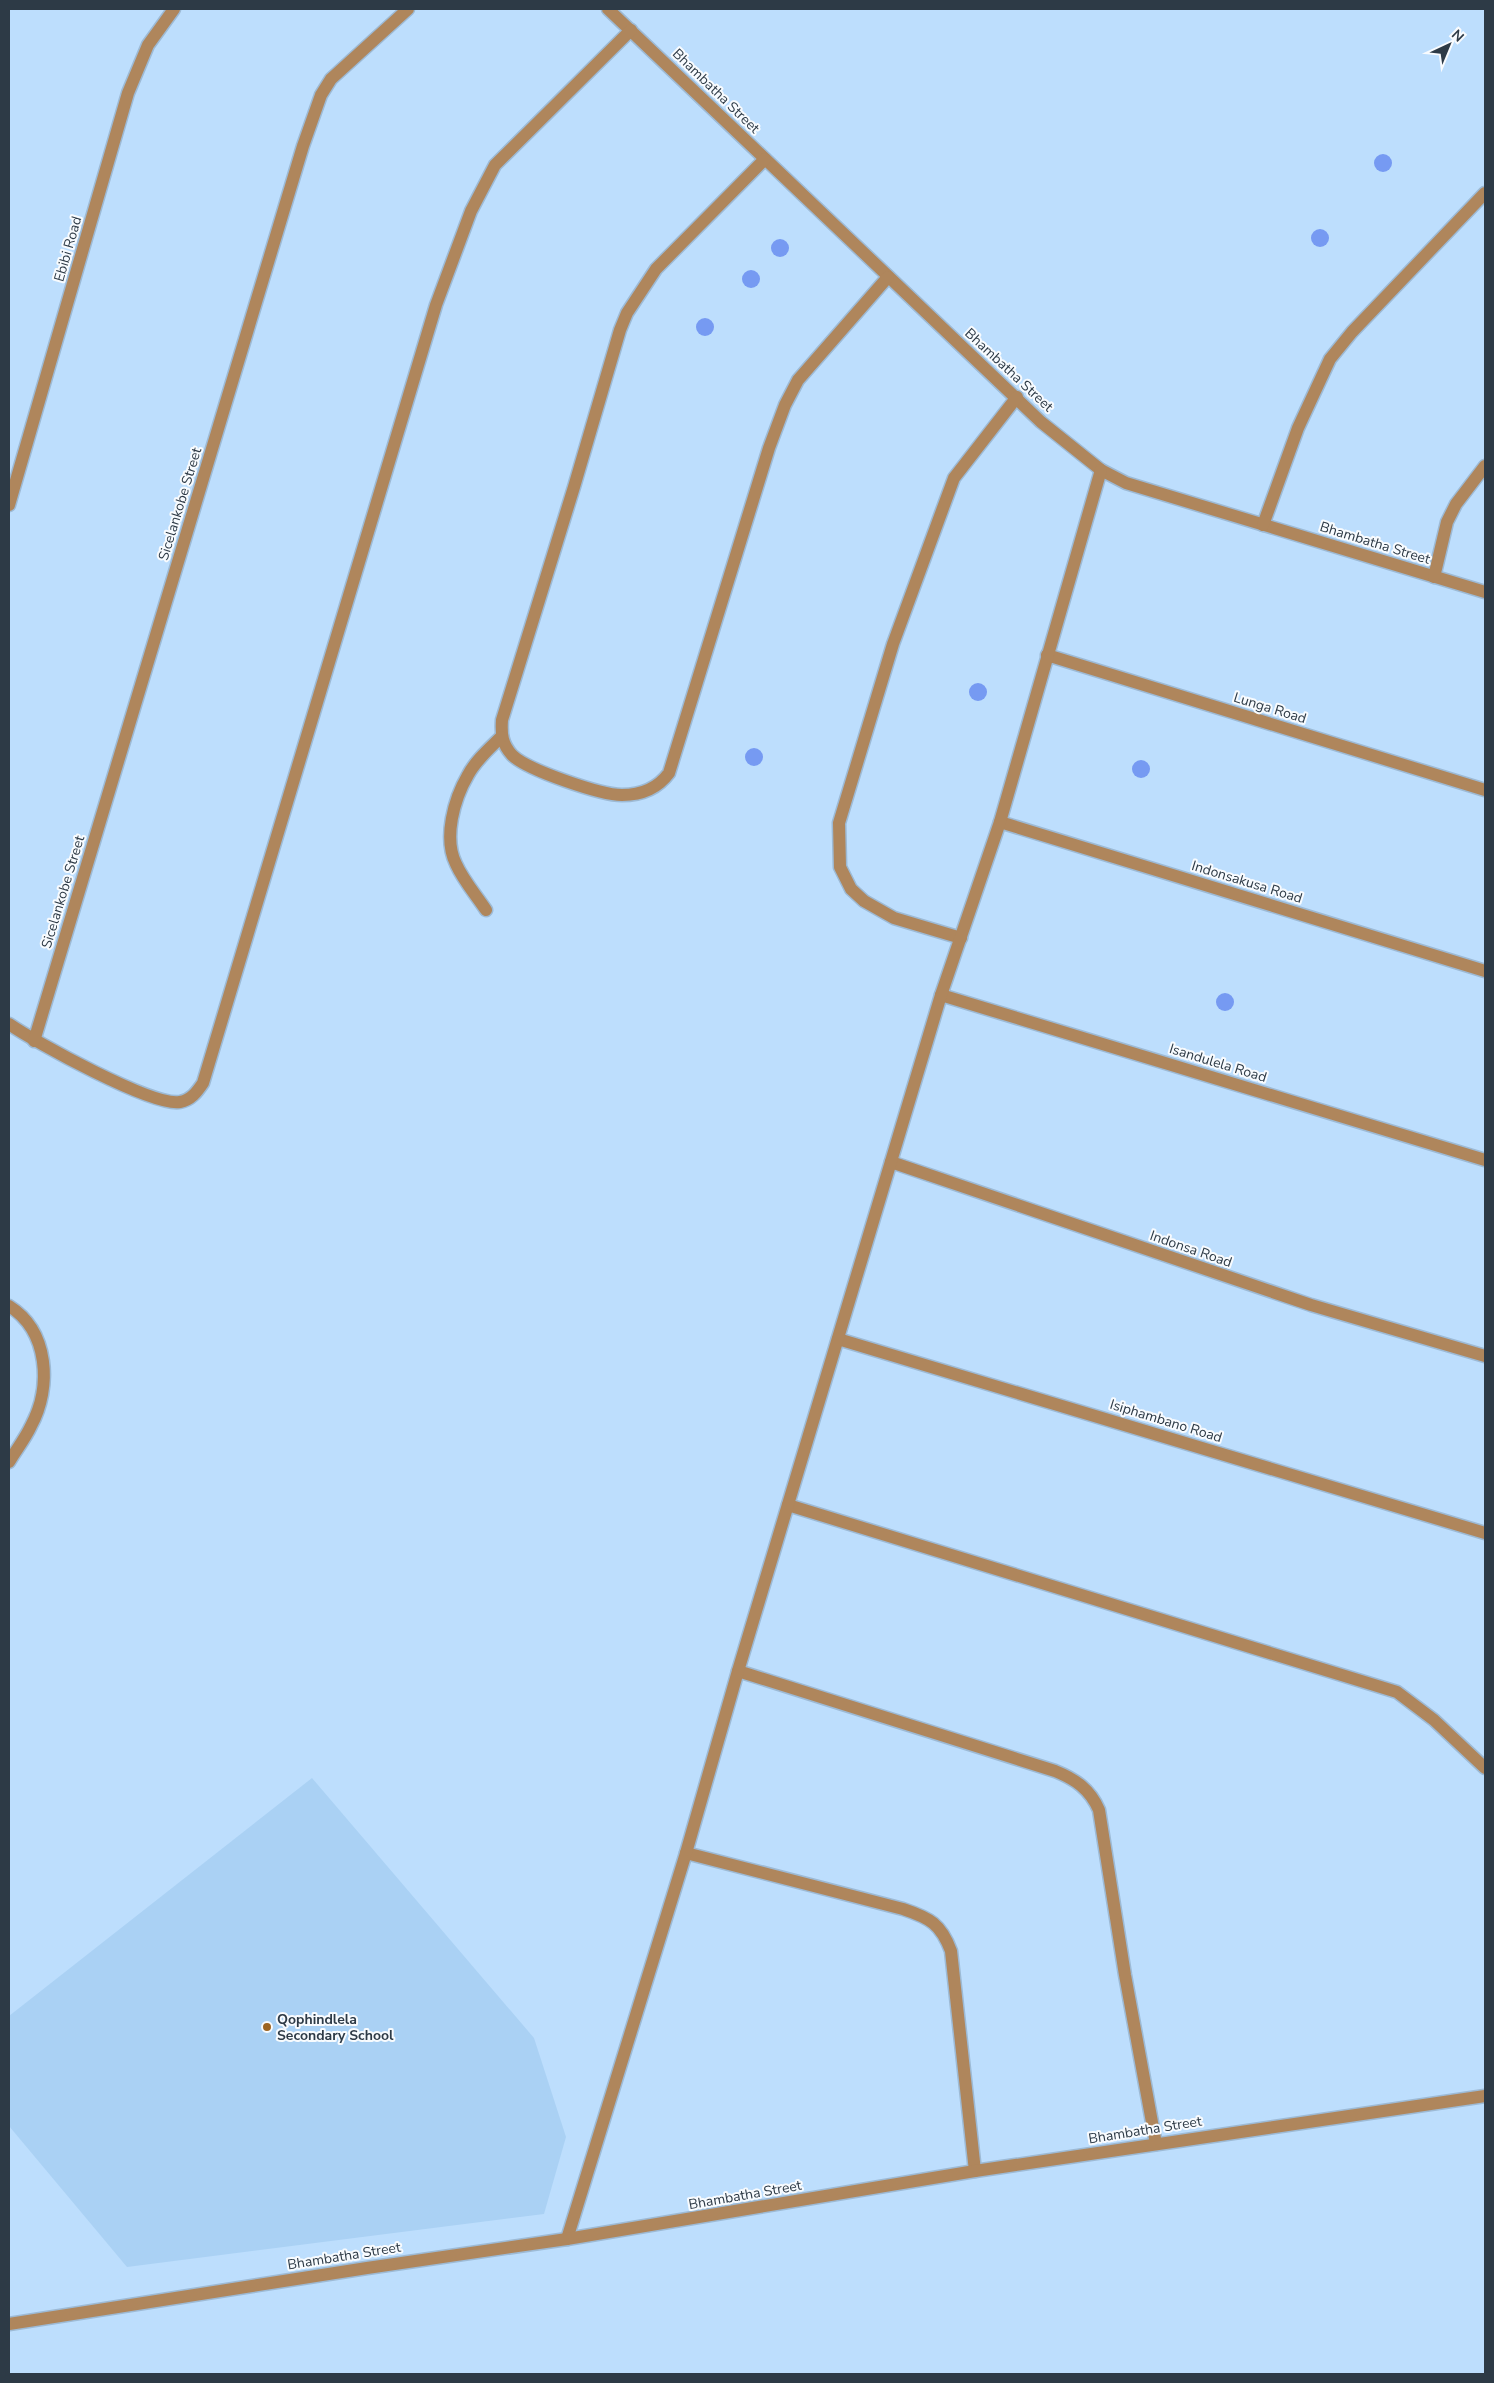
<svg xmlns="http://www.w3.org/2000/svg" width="1494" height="2383" font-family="'Nunito Sans',sans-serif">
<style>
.built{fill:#aad1f4}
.building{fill:#769af2}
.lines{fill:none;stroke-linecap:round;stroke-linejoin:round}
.minor-casing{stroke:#9dbad5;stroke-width:15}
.minor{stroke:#af865c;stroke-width:12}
.poi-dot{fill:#9c6421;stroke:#f8fbfe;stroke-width:2}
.labels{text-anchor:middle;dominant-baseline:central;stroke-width:4;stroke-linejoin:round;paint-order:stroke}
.street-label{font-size:14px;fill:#2d3a46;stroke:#f8fbfe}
.poi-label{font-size:14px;font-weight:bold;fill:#2d3a46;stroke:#f8fbfe;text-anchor:start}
</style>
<rect width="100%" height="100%" fill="#bddefd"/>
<path class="built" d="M312 1778 534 2038 566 2137 544 2214 127 2267 9 2126V2016Z"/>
<g class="building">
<circle cx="1383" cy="163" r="9"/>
<circle cx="1320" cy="238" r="9"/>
<circle cx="780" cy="248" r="9"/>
<circle cx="751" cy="279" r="9"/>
<circle cx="705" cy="327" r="9"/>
<circle cx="978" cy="692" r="9"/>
<circle cx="754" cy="757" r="9"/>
<circle cx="1141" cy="769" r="9"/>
<circle cx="1225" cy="1002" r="9"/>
</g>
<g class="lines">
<defs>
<g id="minor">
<path d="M608 9 1041 422 1101 470 1126 483 1485 592"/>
<path d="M765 159 656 269 627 313 620 330 574 487 502 720C501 734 502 744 512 755 527 770 601 795 622 795 641 795 658 788 669 773L769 448 785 405 798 380 888 277"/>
<path d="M9 505 128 93 148 45 174 9"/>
<path d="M1263 525 1298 428 1330 359 1352 332 1485 193"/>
<path d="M1434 577 1447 522 1456 504 1485 466"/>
<path d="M1047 655 1485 790"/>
<path d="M1000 822 1485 971"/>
<path d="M486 910C476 895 463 880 456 864 443 838 454 799 468 775 476 760 489 749 501 737"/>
<path d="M961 938 894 918 864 901 851 889 840 867 839 823 893 644 954 478 1017 397"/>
<path d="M941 995 1485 1160"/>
<path d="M9 1024C35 1042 153 1107 180 1102 191 1100 197 1092 203 1083L436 305 471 211 495 165 631 30"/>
<path d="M34 1041 303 146 321 95 331 79 408 9"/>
<path d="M891 1162 1311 1305 1485 1356"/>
<path d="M9 1306C49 1331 52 1387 31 1426 25 1439 16 1450 9 1462"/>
<path d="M838 1339 1485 1533"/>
<path d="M788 1505 1397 1692 1434 1720 1485 1768"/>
<path d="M738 1671 1055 1771C1075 1779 1090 1789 1099 1810L1125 1975 1156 2144"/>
<path d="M686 1853 903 1909C930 1918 941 1924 951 1951L975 2171"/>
<path d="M567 2239 686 1853 738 1671 941 995 1000 822 1101 470"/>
<path d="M9 2324 367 2268 567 2239 975 2171 1485 2096"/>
</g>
</defs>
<use href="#minor" class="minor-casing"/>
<use href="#minor" class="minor"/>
</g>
<circle class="poi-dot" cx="267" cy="2027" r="5"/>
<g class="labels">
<g class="street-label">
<text transform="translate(716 91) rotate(44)">Bhambatha Street</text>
<text transform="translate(68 249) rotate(-74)">Ebibi Road</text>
<text transform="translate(1009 370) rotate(43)">Bhambatha Street</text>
<text transform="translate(180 504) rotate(-73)">Sicelankobe Street</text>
<text transform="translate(1375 543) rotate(17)">Bhambatha Street</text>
<text transform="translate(1270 708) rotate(17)">Lunga Road</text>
<text transform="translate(1247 882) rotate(17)">Indonsakusa Road</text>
<text transform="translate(63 892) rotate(-73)">Sicelankobe Street</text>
<text transform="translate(1218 1063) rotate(17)">Isandulela Road</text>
<text transform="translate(1191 1249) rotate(19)">Indonsa Road</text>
<text transform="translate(1166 1421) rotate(17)">Isiphambano Road</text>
<text transform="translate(1145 2130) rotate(-9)">Bhambatha Street</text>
<text transform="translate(745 2195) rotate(-10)">Bhambatha Street</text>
<text transform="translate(344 2256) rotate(-9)">Bhambatha Street</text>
</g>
<g class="poi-label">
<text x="277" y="2019">Qophindlela<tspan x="277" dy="16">Secondary School</tspan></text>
</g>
</g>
<rect width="1494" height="2383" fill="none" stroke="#2d3a46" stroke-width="20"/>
<g transform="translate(1449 45) rotate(44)" stroke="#f8fbfe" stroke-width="4" paint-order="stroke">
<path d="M0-4L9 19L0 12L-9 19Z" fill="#2d3a46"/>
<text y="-8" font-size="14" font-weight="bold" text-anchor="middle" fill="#2d3a46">N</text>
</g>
</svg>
